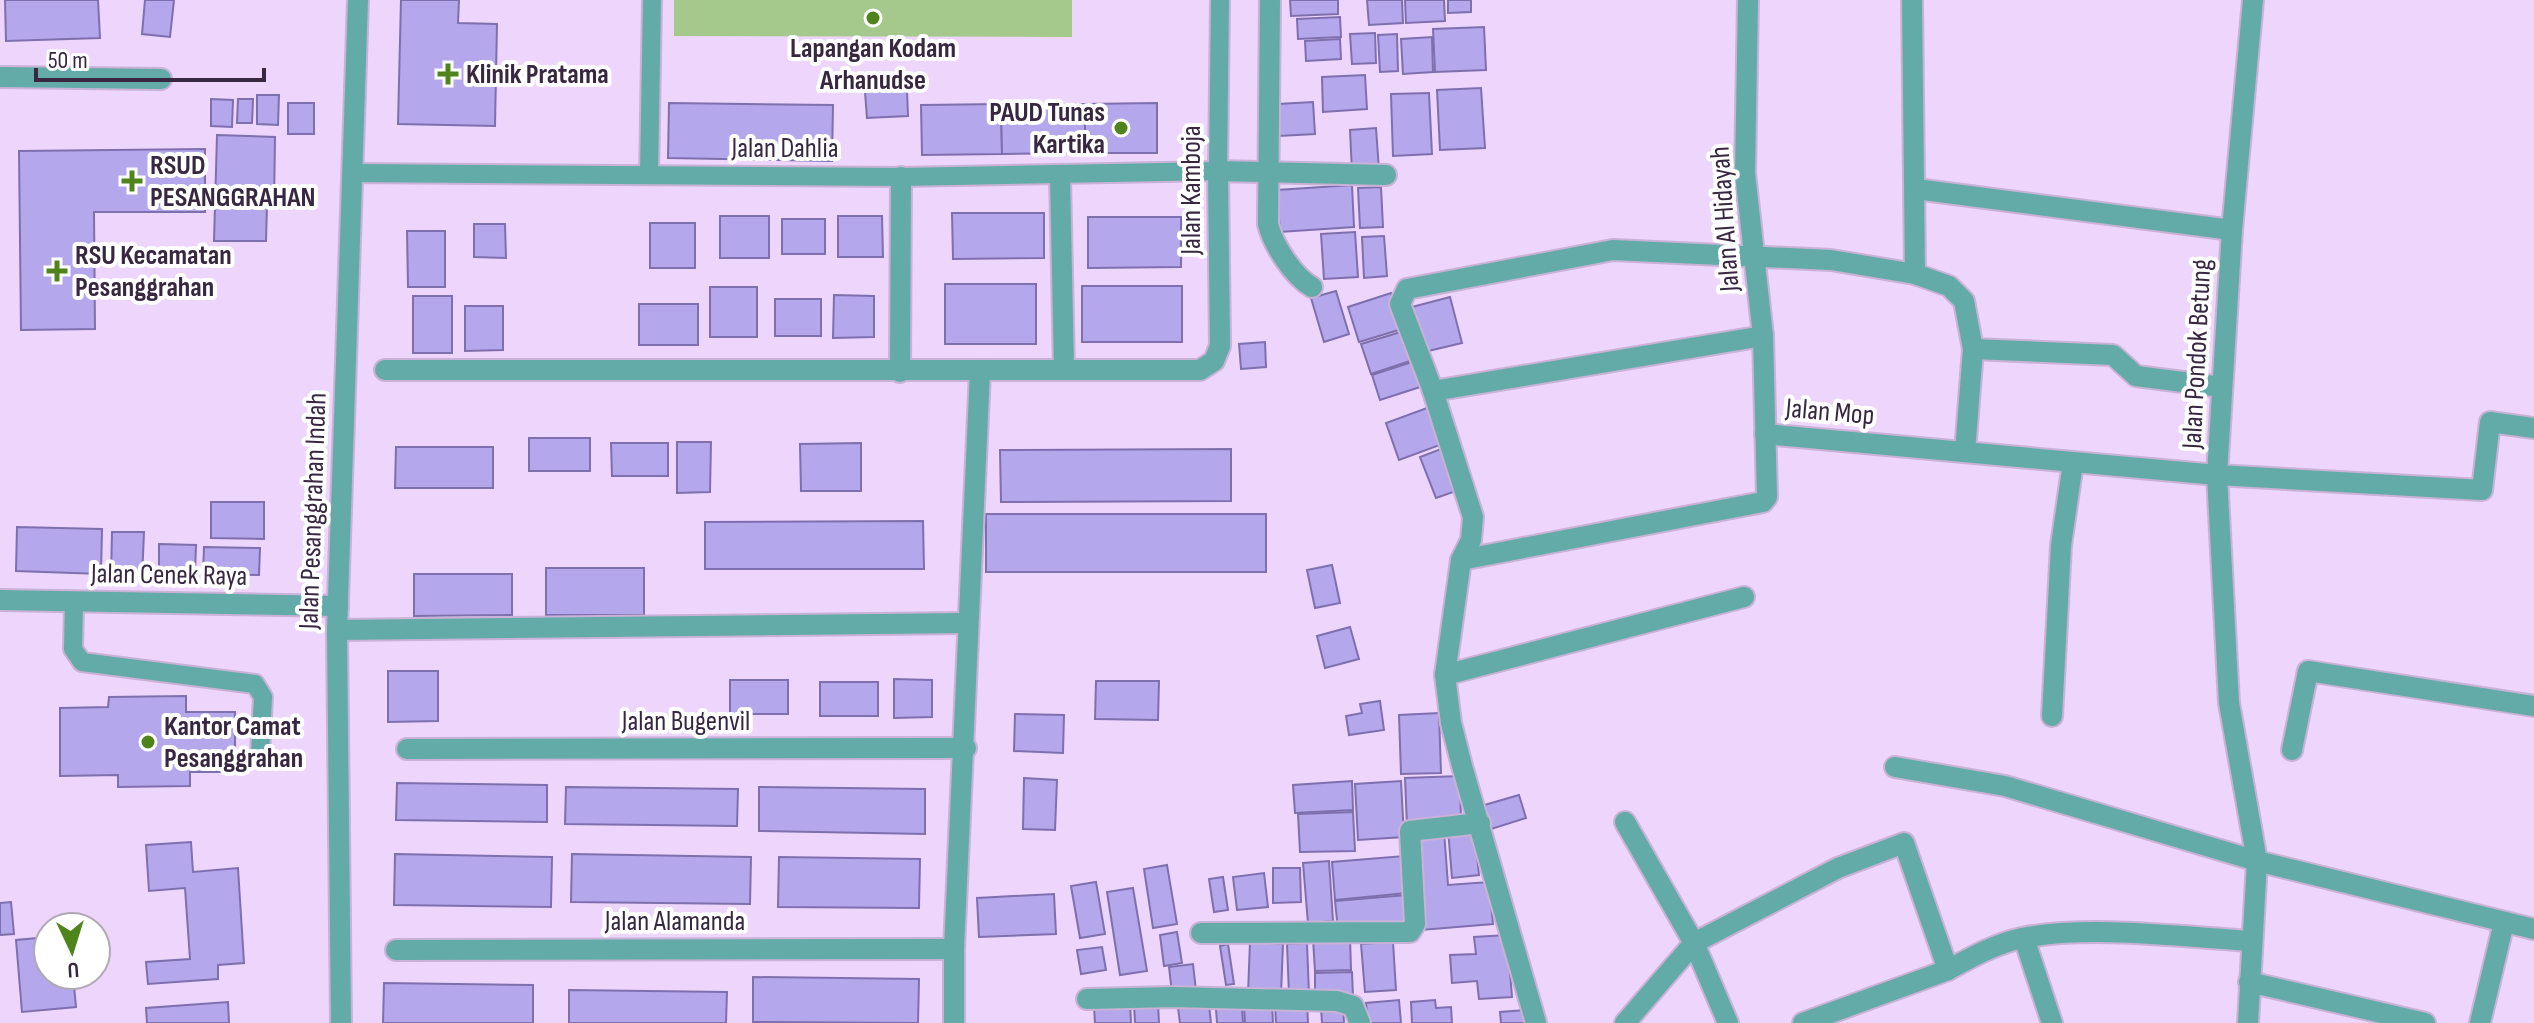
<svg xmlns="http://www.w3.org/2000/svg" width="2534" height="1023" font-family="'Sofia Sans Condensed',sans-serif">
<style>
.pitch{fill:#a5c98d}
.building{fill:#b5a7eb;stroke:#7e6faf;stroke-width:2}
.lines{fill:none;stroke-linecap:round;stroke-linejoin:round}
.service-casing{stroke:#c9b2d6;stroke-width:22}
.minor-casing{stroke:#c9b2d6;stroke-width:24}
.tertiary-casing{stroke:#c9b2d6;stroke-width:24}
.service{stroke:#63aba9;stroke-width:18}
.minor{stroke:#63aba9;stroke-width:20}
.tertiary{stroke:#63aba9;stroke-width:20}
.poi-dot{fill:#4f841c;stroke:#fff;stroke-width:3}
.labels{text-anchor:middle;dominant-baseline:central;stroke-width:8;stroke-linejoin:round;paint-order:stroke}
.poi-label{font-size:28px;font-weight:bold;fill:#372740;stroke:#fff;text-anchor:start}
.street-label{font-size:28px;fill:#372740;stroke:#fff}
</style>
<rect width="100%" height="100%" fill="#eed5fc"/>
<path class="pitch" d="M674 0H1072V37L674 36Z"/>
<g class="building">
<path d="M5 0H98L100 38 6 41Z"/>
<path d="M145 0H174L170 37 142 34Z"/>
<path d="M401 0H459L458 23 497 24 495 126 398 124Z"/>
<path d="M1290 0H1338V14L1291 16Z"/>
<path d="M1367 0H1402L1403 23 1369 25Z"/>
<path d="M1405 0H1444L1445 21 1406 23Z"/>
<path d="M1448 0H1471V12L1448 13Z"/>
<path d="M1340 17 1341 37 1298 39 1297 19Z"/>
<path d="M1484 27 1486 70 1435 72 1433 29Z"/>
<path d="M1375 33 1376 63 1352 64 1350 34Z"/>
<path d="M1397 34 1398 71 1380 72 1378 35Z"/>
<path d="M1432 37 1433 72 1403 74 1401 39Z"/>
<path d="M1340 39 1341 59 1306 61 1305 41Z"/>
<path d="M1365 75 1367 109 1323 112 1322 77Z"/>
<path d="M1481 88 1485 148 1440 150 1437 90Z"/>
<path d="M907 90 908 116 867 118 865 92Z"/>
<path d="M1429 93 1432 154 1393 156 1391 94Z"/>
<path d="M257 95H279L278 125 257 124Z"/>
<path d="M211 99 233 100 232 127 211 126Z"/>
<path d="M238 99H253L252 123H237Z"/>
<path d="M1313 102 1315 134 1279 136 1278 104Z"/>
<rect x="288" y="103" width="26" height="31"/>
<path d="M669 103 833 105 832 161 668 158Z"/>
<path d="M1157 103V153H1085V104Z"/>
<path d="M1001 104 1002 154 922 155 921 105Z"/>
<path d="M1001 104H1085V153L1002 154Z"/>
<path d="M1376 128 1379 170 1352 172 1350 130Z"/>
<path d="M217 135 275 137 274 205H267L266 241H214Z"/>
<path d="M205 149V212H94L95 329 21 330 19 151Z"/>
<path d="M1352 185 1354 227 1280 232 1277 190Z"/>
<path d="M1381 187 1383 227 1360 228 1358 188Z"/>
<path d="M952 213H1044V258L953 259Z"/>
<rect x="720" y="216" width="49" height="42"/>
<path d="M838 216H882L883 257H838Z"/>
<path d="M1088 217H1181V267L1088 268Z"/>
<rect x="782" y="219" width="43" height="35"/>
<rect x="650" y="223" width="45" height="45"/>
<path d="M474 224H505L506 258 474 257Z"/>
<path d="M407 231H445V287H408Z"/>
<path d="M1355 232 1358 277 1324 279 1321 234Z"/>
<path d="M1384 236 1387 276 1364 278 1362 237Z"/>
<rect x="945" y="284" width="91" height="60"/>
<rect x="1082" y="286" width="100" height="56"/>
<rect x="710" y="287" width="47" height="50"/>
<path d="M1336 291 1349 334 1324 342 1311 298Z"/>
<path d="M1391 293 1402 329 1359 342 1348 307Z"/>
<path d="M834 295 874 296V337L833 338Z"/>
<rect x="413" y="296" width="39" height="57"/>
<path d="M1450 297 1462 343 1424 352 1412 307Z"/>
<rect x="775" y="299" width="46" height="37"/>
<rect x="639" y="304" width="59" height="41"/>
<path d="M465 306H503V350L465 351Z"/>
<path d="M1404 331 1413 360 1371 374 1361 344Z"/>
<path d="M1265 342 1266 367 1241 369 1239 344Z"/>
<path d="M1412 362 1420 387 1380 400 1372 375Z"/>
<path d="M1435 405 1448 442 1399 460 1386 423Z"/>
<rect x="529" y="438" width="61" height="33"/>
<path d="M677 442H711L710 492 677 493Z"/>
<path d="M611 443H668V476H612Z"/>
<path d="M861 443V491H801L800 444Z"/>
<path d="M396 447H493V488H395Z"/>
<path d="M1446 447 1462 489 1436 498 1420 457Z"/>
<path d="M1231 449V501L1001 502 1000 450Z"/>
<path d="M211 502H264V539L211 538Z"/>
<rect x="986" y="514" width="280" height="58"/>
<path d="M923 521 924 569H705V522Z"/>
<path d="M17 527 102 529 101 574 16 571Z"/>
<path d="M112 532H144L142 579 111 578Z"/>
<path d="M159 544 196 545 195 573 159 572Z"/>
<path d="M204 547 260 548 259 575 203 574Z"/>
<path d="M1332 565 1340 603 1315 608 1307 570Z"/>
<rect x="546" y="568" width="98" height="47"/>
<path d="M414 574H512V615L414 616Z"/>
<path d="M1350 627 1359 659 1325 668 1317 636Z"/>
<path d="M388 671H438V721L388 722Z"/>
<path d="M894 679 932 680V717L894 718Z"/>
<rect x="730" y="680" width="58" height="34"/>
<path d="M1096 681H1159L1158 720 1095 719Z"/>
<rect x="820" y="682" width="58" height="34"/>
<path d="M186 696V712H235V772H190V786L118 787V775L60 776V708L108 707 109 697Z"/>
<path d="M1380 701 1384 730 1349 735 1346 716 1362 713 1360 704Z"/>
<path d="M1439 713 1441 773 1401 774 1399 715Z"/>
<path d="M1015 714 1064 715 1063 753 1014 751Z"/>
<path d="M1460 776 1461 823 1407 825 1405 778Z"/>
<path d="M1024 778 1057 780 1055 830 1023 829Z"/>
<path d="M1352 781 1353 810 1295 813 1293 785Z"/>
<path d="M1401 781 1404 837 1358 840 1355 784Z"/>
<path d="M397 783 547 785V822L396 820Z"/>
<path d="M566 787 738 789 737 826 565 824Z"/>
<path d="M759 787 925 789V834L759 831Z"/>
<path d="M1519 795 1526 818 1488 830 1481 806Z"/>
<path d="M1353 812 1355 851 1300 852 1298 814Z"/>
<path d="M1474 826 1479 875 1452 878 1448 829Z"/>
<path d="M1444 831 1448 885 1489 882 1493 924 1421 930 1413 834Z"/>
<path d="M191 842 193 872 238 868 244 963 218 965V979L148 984 146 962 190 959 185 888 149 891 146 845Z"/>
<path d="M395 854 552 857 551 907 394 905Z"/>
<path d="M572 854 751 857 750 904 571 902Z"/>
<path d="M1404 856 1407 893 1335 900 1332 862Z"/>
<path d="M779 857 920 859 919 908 778 907Z"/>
<path d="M1329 861 1333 921 1308 923 1303 863Z"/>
<path d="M1167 865 1177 924 1153 928 1144 869Z"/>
<path d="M1273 868H1300L1301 902 1273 903Z"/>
<path d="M1264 873 1268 907 1237 910 1233 877Z"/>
<path d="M1223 877 1228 910 1214 912 1209 879Z"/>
<path d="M1096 882 1105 934 1080 938 1071 886Z"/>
<path d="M1133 888 1147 971 1120 975 1107 892Z"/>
<path d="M1054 894 1056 934 979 937 977 898Z"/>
<path d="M1407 895 1410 924 1338 930 1335 901Z"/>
<path d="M11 902 14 934 0 935V903Z"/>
<path d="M1177 932 1182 963 1164 966 1160 935Z"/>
<path d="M1507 935 1512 997 1479 999 1477 981 1452 983 1450 955 1476 954 1474 937Z"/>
<path d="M48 937V975H73L76 1007 22 1012 16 940Z"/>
<path d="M1350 937 1351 970 1315 971 1313 939Z"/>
<path d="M1250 942 1283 944 1281 994 1248 993Z"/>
<path d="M1393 942 1396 990 1365 992 1361 944Z"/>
<path d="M1307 943 1309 994 1289 995 1287 944Z"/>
<path d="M1228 944 1234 984 1226 985 1220 946Z"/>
<path d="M1102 947 1106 970 1081 974 1077 950Z"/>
<path d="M1193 964 1196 991 1172 993 1169 967Z"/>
<path d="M1352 972 1353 997 1315 998V973Z"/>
<path d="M753 977 919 979 918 1023 753 1022Z"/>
<path d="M384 983 533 985V1023H383Z"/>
<path d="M569 990 727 992 726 1023H569Z"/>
<path d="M1399 1000 1401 1023H1368L1366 1003Z"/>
<path d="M1435 1000 1436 1008 1451 1007 1452 1023H1412L1411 1002Z"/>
<path d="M228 1002 229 1023H147L146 1008Z"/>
<path d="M1307 1002 1308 1023H1276L1275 1004Z"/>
<path d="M1158 1003 1159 1023H1135L1134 1004Z"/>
<path d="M1130 1004 1131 1023H1095L1094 1007Z"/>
<path d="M1209 1005 1211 1023H1180L1178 1008Z"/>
<path d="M1272 1005 1273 1023H1245L1244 1007Z"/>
<path d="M1343 1006 1344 1023H1322L1321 1008Z"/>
<path d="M1242 1007 1243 1023H1217L1216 1009Z"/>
<path d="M1527 1010 1528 1023H1501L1500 1012Z"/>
</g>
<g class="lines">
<defs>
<g id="service">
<path d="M352 173 901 177 1218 171 1220 0"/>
<path d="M649 175 652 0"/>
<path d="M74 601 73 649 82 662 255 684 263 697 260 755"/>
</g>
<g id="minor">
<path d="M1270 0 1268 224C1273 245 1294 277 1312 287"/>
<path d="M1912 0 1915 274"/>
<path d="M0 77 161 79"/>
<path d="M1060 176 1064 370"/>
<path d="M1916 189 2232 230"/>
<path d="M1973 349 2113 355 2136 376 2222 387"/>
<path d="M385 370H1200L1214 361 1220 346 1218 171 1386 175"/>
<path d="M900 372 901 177"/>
<path d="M1433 391 1400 304 1407 289 1613 250 1831 260 1915 274 1949 286 1964 301 1973 349 1965 452"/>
<path d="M1765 434 2217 475 2482 490 2490 422 2534 428"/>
<path d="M1461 560 1763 502 1767 497 1763 336 1745 173 1748 0"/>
<path d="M1744 597 1445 675 1461 560 1471 540 1473 517 1433 391 1763 336"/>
<path d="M0 600 338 606"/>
<path d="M337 630 968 623"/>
<path d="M1445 675 1451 723 1462 766 1536 1023"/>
<path d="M2052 716 2061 545 2073 463"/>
<path d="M407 749 966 748"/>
<path d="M2292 750 2308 671 2534 706"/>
<path d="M1895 767 2005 786 2257 861 2534 929"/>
<path d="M1625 822 1694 943 1728 1023"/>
<path d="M1201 933 1410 932 1415 924 1410 831 1480 823"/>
<path d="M2024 938 2052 1023"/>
<path d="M396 950 954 949"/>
<path d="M2249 982 2425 1023"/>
<path d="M1087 999 1173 997 1337 1001 1353 1006 1360 1023"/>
<path d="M954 1023V949L980 371"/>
<path d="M1625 1023 1694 943 1838 868 1904 843 1948 970C1972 957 1995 944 2022 938 2089 925 2183 937 2252 941"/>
<path d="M1803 1023 1948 970"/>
<path d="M2248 1023 2257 861 2229 703 2217 475 2232 230 2253 0"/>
<path d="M2480 1023 2504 922"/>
</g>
<path id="tertiary" d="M341 1023 337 630 358 0"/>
</defs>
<use href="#service" class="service-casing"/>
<use href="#minor" class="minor-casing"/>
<use href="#tertiary" class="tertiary-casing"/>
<use href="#service" class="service"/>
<use href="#minor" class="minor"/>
<use href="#tertiary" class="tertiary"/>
</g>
<g class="poi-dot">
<circle cx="873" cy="18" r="8"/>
<path d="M444 62h8v8h8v8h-8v8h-8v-8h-8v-8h8z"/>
<circle cx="1121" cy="128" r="8"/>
<path d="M128 169h8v8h8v8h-8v8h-8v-8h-8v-8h8z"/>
<path d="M53 259h8v8h8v8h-8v8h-8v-8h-8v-8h8z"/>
<circle cx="148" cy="742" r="8"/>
</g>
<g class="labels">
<g class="poi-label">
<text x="873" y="48" text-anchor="middle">Lapangan Kodam<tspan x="873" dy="32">Arhanudse</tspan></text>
<text x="466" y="74">Klinik Pratama</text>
<text x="1105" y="112" text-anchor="end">PAUD Tunas<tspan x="1105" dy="32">Kartika</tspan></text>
<text x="150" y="165">RSUD<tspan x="150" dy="32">PESANGGRAHAN</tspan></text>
<text x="75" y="255">RSU Kecamatan<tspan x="75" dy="32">Pesanggrahan</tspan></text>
<text x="164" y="726">Kantor Camat<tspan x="164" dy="32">Pesanggrahan</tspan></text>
</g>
<g class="street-label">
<text x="785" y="148">Jalan Dahlia</text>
<text transform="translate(1191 190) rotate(-90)">Jalan Kamboja</text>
<text transform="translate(1725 219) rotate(-94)">Jalan Al Hidayah</text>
<text transform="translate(2197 354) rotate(-87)">Jalan Pondok Betung</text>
<text transform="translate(1830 412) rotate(5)">Jalan Mop</text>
<text transform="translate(313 511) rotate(-88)">Jalan Pesanggrahan Indah</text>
<text transform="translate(169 575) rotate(1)">Jalan Cenek Raya</text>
<text x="686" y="721">Jalan Bugenvil</text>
<text x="675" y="921">Jalan Alamanda</text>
</g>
</g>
<g transform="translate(72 951) rotate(176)"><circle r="38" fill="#ffffff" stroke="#afa9b3" stroke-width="2"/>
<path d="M0-6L14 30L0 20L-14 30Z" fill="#4f841c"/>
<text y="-12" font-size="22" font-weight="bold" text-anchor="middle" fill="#372740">U</text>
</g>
<path d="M36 68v12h228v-12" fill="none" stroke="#372740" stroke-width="4"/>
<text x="48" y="68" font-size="24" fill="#372740" stroke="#ffffff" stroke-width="6" paint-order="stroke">50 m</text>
</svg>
